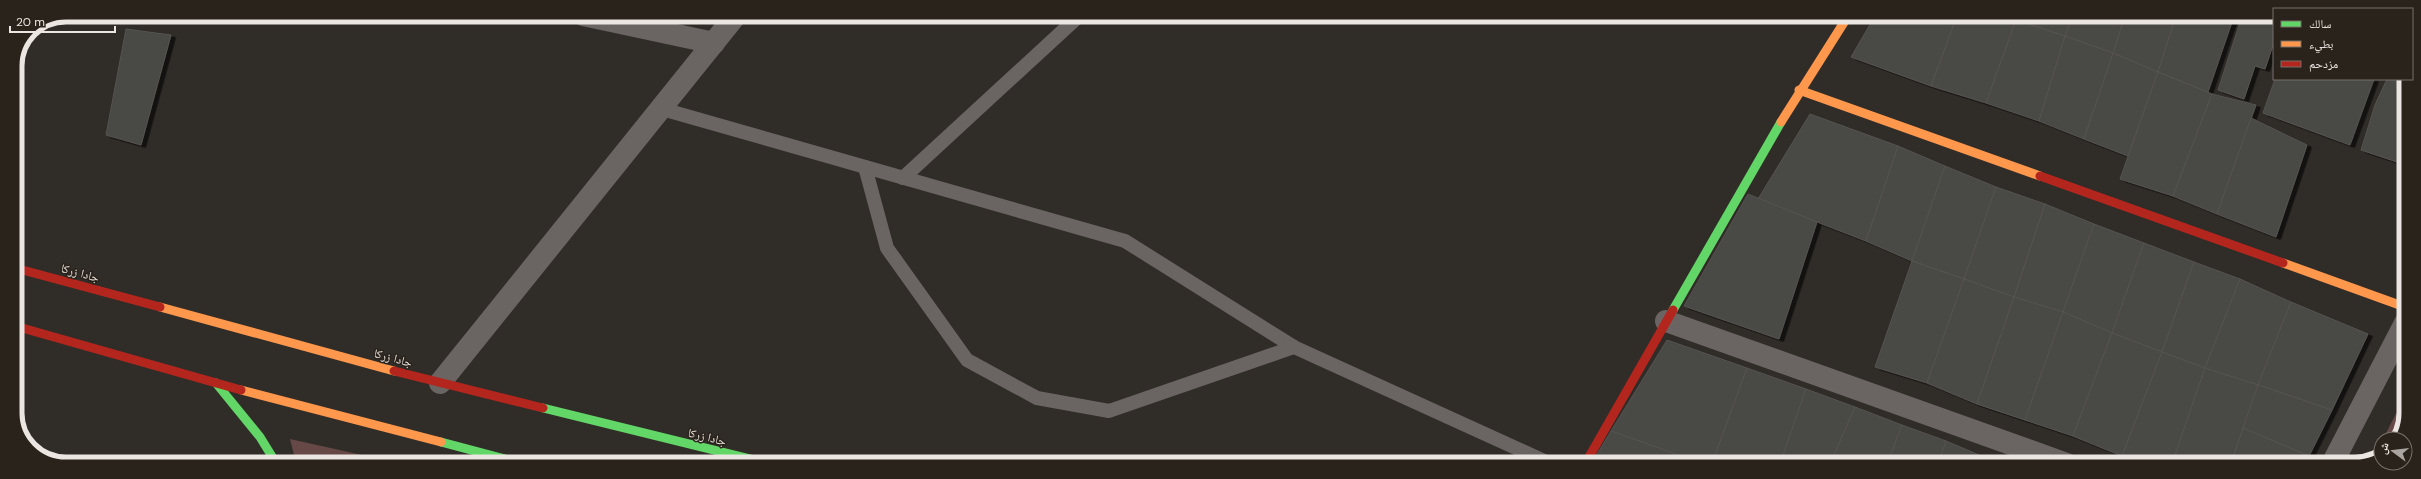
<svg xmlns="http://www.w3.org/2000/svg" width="2421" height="479" font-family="'DM Sans','Noto Naskh Arabic',sans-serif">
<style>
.green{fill:#664946}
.building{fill:#4a4844;stroke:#565450;filter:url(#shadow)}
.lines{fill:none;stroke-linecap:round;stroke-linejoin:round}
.lane{stroke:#6a6562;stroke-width:14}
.street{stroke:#6a6562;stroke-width:22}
.fast{stroke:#63d668;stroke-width:9}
.slow{stroke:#ff974d;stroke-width:9}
.jam{stroke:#b3261e;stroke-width:9}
.labels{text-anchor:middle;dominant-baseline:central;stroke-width:3;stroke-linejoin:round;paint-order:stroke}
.street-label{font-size:12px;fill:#ebe6e1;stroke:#2a231b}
.rim{fill:none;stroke:#ebe6e1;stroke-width:5}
</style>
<defs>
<filter id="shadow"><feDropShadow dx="4.5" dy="2.5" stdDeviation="0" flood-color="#0009"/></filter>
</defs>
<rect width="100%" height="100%" fill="#302c28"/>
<g class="green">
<path d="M2405 396V423L2396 439H2383Z"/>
<path d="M290 439 362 455 337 463H296Z"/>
</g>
<g class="building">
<path d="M1875 16H1957L1931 86 1851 57Z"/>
<path d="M1957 16H2004L2016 20 1986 103 1931 86Z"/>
<path d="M2018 16H2072L2065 36 2016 20Z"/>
<path d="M2072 16H2125L2113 53 2065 36Z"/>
<path d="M2125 16H2176L2158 72 2113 53Z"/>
<path d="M2176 16H2234L2208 92 2158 72Z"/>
<path d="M2242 16H2274V42L2265 69 2255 66 2244 99 2218 90Z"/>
<path d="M2016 20 2065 36 2039 121 1986 103Z"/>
<path d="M126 29 171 35 141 145 106 135Z"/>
<path d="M2065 36 2113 53 2084 139 2039 121Z"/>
<path d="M2113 53 2158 72 2128 156 2084 139Z"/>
<path d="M2158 72 2212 94 2173 196 2120 179Z"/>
<path d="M2275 79H2374L2350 145 2263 113Z"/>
<path d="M2387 79H2406V165L2361 150 2375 105Z"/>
<path d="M2212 94 2256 105 2217 214 2173 196Z"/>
<path d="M1810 114 1898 146 1866 241 1758 199Z"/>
<path d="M2251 118 2307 145 2276 237 2217 214Z"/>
<path d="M1898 146 1945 166 1912 261 1866 241Z"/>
<path d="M1945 166 1996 187 1964 279 1912 261Z"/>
<path d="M1996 187 2045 204 2014 297 1964 279Z"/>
<path d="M1748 194 1817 222 1779 339 1684 306Z"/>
<path d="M2045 204 2094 224 2063 312 2014 297Z"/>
<path d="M2094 224 2144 243 2112 333 2063 312Z"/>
<path d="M2144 243 2194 262 2162 352 2112 333Z"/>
<path d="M1912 261 1964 279 1927 383 1875 367Z"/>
<path d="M2194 262 2240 279 2205 368 2162 352Z"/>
<path d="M1964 279 2014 297 1977 404 1927 383Z"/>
<path d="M2240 279 2291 302 2258 385 2205 368Z"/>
<path d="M2014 297 2063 312 2025 420 1977 404Z"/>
<path d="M2291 302 2368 334 2332 410 2258 385Z"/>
<path d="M2063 312 2112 333 2073 436 2025 420Z"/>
<path d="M2112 333 2162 352 2122 456 2073 436Z"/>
<path d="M1667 340 1747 368 1712 464H1704L1611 431Z"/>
<path d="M2162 352 2205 368 2172 464H2150L2122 456Z"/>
<path d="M1747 368 1806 389 1780 464H1712Z"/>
<path d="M2205 368 2258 385 2231 464H2172Z"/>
<path d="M2258 385 2332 410 2309 456 2243 428Z"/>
<path d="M1806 389 1855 407 1831 464H1780Z"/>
<path d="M1855 407 1902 425 1887 464H1830Z"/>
<path d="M1902 425 1946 441 1938 464H1887Z"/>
<path d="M2243 428 2309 456 2305 464H2231Z"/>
<path d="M1611 431 1704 464H1591Z"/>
<path d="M1946 441 1998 463 1938 464Z"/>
</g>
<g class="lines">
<g class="lane">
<path d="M662 109 1125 241 1294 347 1551 464"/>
<path d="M865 167 887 248 967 360 1037 398 1109 411 1294 347"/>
<path d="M903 178 1080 15"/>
</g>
<g class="street">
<path d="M583 15 714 43"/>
<path d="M1666 321 2067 464"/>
<path d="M440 383 736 15"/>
<path d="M2332 464 2405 323"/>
</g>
<g class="fast">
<path d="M1673 310 1781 122"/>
<path d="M216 383 260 437 276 463"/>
<path d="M543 408 767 463"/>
<path d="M441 442 520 463"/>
</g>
<g class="slow">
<path d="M1799 90 2040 176"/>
<path d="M1781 122 1848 16"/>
<path d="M2283 263 2405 307"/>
<path d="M160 307 394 371"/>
<path d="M241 390 441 442"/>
</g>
<g class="jam">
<path d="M2040 176 2283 263"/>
<path d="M15 268 160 307"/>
<path d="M15 326 241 390"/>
<path d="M394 371 543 408"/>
<path d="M1585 464 1673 310"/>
</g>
</g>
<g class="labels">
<g class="street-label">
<text transform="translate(80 273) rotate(15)">جادا زرکا</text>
<text transform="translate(393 358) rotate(15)">جادا زرکا</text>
<text transform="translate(707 437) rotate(14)">جادا زرکا</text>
</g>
</g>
<path d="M0 0H2421V479H0ZM66 22H2355A44 44 0 0 1 2399 66V413A44 44 0 0 1 2355 457H66A44 44 0 0 1 22 413V66A44 44 0 0 1 66 22Z" fill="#2a231b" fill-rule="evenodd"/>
<path class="rim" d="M66 22H2355A44 44 0 0 1 2399 66V413A44 44 0 0 1 2355 457H66A44 44 0 0 1 22 413V66A44 44 0 0 1 66 22Z"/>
<rect x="2273" y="8" width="140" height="72" fill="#2a231b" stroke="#77716a"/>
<rect x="2281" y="21" width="20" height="6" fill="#63d668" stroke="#77716a"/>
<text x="2309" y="28" font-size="12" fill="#ebe6e1">سالك</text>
<rect x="2281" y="41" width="20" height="6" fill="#ff974d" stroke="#77716a"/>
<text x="2309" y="48" font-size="12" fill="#ebe6e1">بطيء</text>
<rect x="2281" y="61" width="20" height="6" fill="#b3261e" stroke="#77716a"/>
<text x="2309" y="68" font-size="12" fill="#ebe6e1">مزدحم</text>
<g transform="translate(2393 451) rotate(285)"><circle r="19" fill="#2a231b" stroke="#77716a"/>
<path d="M0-3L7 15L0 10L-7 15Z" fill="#aaa5a0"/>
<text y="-6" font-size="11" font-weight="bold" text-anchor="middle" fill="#ebe6e1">ش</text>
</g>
<path d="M10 26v6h105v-6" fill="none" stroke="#ebe6e1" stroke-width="2"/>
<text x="16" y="26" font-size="12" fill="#ebe6e1" stroke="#2a231b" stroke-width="3" paint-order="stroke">20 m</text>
</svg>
